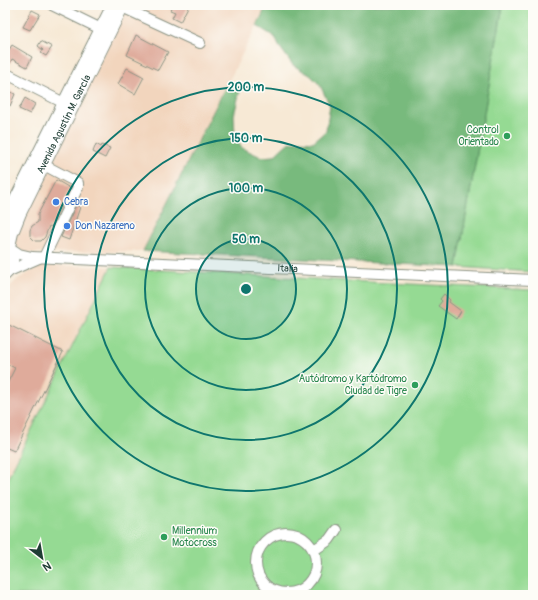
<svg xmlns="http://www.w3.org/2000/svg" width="538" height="600" font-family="Pangolin,sans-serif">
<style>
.built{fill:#f2d5bd}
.green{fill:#95da93;stroke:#5a8c64}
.forest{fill:#78ba7d;stroke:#4c7c58}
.building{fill:#dfab9b}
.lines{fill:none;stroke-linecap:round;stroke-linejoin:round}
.minor-casing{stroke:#8b9384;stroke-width:12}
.major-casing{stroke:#8b9384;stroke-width:14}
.minor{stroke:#fff;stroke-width:10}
.major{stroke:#fff;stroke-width:12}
.ring{fill:none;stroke:#0f766e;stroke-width:2}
.leisure-dot{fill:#2e9e5b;stroke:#fdfcf7;stroke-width:1.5}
.shop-dot{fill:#3f7fe0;stroke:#fdfcf7;stroke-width:1.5}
.labels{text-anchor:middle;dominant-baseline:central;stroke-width:3;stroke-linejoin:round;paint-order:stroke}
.street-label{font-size:10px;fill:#1f3d34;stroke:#fdfcf7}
.leisure-label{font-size:10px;fill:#27864d;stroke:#fdfcf7;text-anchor:end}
.shop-label{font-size:10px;fill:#366cbe;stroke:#fdfcf7;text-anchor:start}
.centre{fill:#0f766e;stroke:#fdfcf7;stroke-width:2}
.ring-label{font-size:12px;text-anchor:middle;font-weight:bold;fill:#0f766e;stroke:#fdfcf7;stroke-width:3;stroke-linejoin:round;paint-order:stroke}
</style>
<rect width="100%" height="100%" fill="#fdfcf7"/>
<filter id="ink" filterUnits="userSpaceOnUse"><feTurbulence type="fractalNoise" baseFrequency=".025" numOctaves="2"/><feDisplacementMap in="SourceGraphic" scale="8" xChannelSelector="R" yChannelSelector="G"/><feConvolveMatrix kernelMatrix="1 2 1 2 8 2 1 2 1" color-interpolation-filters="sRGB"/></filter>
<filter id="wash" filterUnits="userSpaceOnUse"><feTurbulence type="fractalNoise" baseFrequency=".012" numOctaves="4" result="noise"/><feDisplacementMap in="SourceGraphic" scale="16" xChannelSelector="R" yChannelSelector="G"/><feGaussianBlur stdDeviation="0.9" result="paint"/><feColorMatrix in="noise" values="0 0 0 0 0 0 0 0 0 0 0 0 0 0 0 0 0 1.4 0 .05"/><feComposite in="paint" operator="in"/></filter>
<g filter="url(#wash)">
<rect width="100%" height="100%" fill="#f7e9d5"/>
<g class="built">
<path d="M128 5H267L143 251 24 253 14 244 13 233Z"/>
<path d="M42 265 111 267 5 484V291L18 279Z"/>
</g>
<g class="green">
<path d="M503 5H533V272L457 267Z"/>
<path d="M111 267 349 281 533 290V595H5V484Z"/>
</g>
<path class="forest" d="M267 5H503L457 267 143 251 227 84 240 90 234 115 235 137 242 148 261 157 274 156 288 143 298 141 313 142 326 131 330 106 320 85 310 75 293 65 279 46 275 37 257 26Z"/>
<g id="blocks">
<g class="building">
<path d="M172 5H189L180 22 172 18 175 12 170 10Z"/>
<path d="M32 10 40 14 30 30 23 27Z"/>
<path d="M136 35 168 52 158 70 127 55Z"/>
<path d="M41 41 52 47 46 56 41 53 43 50 38 46Z"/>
<path d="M12 45 32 57 27 67 12 59 10 63 5 61V56Z"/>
<path d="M127 68 144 77 135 94 118 84Z"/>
<path d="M7 90 15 94 10 106 5 104V94Z"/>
<path d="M25 98 35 104 30 114 19 109Z"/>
<path d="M96 144 101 147 102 145 110 148 105 158 93 152Z"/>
<path d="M56 180 70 188 51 227 49 226 45 237 41 241H35L30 236V230L32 226 38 222V214Z"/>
<path d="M76 205 80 207 69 240 61 237Z"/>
<path d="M444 294 450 300 449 302 461 311 456 319 438 306 442 301 440 299Z"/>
<path d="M5 323 63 352 14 451 5 447V388L15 368 5 363Z"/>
</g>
</g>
</g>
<g filter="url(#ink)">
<use href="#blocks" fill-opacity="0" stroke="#8b9384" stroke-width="1"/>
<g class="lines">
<defs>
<g id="minor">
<path d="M52 5 101 29"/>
<path d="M122 7 200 43"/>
<path d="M5 73 64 103"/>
<path d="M44 165 78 183V187L44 257"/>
<path id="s1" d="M10 248 19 254 32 257 533 280"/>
<path d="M7 272 39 258"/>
<circle cx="286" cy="563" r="30"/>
<path d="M314 550 329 540 336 530"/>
</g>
<g id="major">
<path d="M5 221 113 5"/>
<path d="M5 243C15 251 15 265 5 274"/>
<path id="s2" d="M9 246 12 233 20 213 123 5"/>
</g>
</defs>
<use href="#minor" class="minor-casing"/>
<use href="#major" class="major-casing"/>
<use href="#minor" class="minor"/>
<use href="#major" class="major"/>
</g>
</g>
<circle cx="246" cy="289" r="50" fill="#0f766e" fill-opacity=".12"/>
<g class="ring">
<circle cx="246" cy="289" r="50"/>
<circle cx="246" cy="289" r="101"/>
<circle cx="246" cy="289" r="151"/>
<circle cx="246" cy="289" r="202"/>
</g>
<g class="leisure-dot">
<circle cx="507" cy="136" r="4"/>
<circle cx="415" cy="385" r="4"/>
<circle cx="164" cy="537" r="4"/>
</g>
<g class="shop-dot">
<circle cx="56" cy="202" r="4"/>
<circle cx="67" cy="226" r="4"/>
</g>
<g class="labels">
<g class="street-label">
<text stroke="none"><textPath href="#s2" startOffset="134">Avenida Agustín M. García</textPath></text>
<text stroke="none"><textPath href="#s1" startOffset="280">Italia</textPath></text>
</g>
<g class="leisure-label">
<text x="499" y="130">Control<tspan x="499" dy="12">Orientado</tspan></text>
<text x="407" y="379">Autódromo y Kartódromo<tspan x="407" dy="12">Ciudad de Tigre</tspan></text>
<text x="172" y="531" text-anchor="start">Millennium<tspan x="172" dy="12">Motocross</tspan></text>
</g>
<g class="shop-label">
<text x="64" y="202">Cebra</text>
<text x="75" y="226">Don Nazareno</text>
</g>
</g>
<circle cx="246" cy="289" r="6" class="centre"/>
<g class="ring-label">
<text x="246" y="91">200 m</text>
<text x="246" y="142">150 m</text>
<text x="246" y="192">100 m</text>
<text x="246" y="243">50 m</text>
</g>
<rect width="538" height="600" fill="none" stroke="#fdfcf7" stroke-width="20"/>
<g transform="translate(42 558) rotate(149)" stroke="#fdfcf7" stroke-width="3" paint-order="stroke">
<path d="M0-3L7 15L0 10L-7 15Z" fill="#1f3d34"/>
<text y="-6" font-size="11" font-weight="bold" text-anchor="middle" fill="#1f3d34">N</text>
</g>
</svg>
